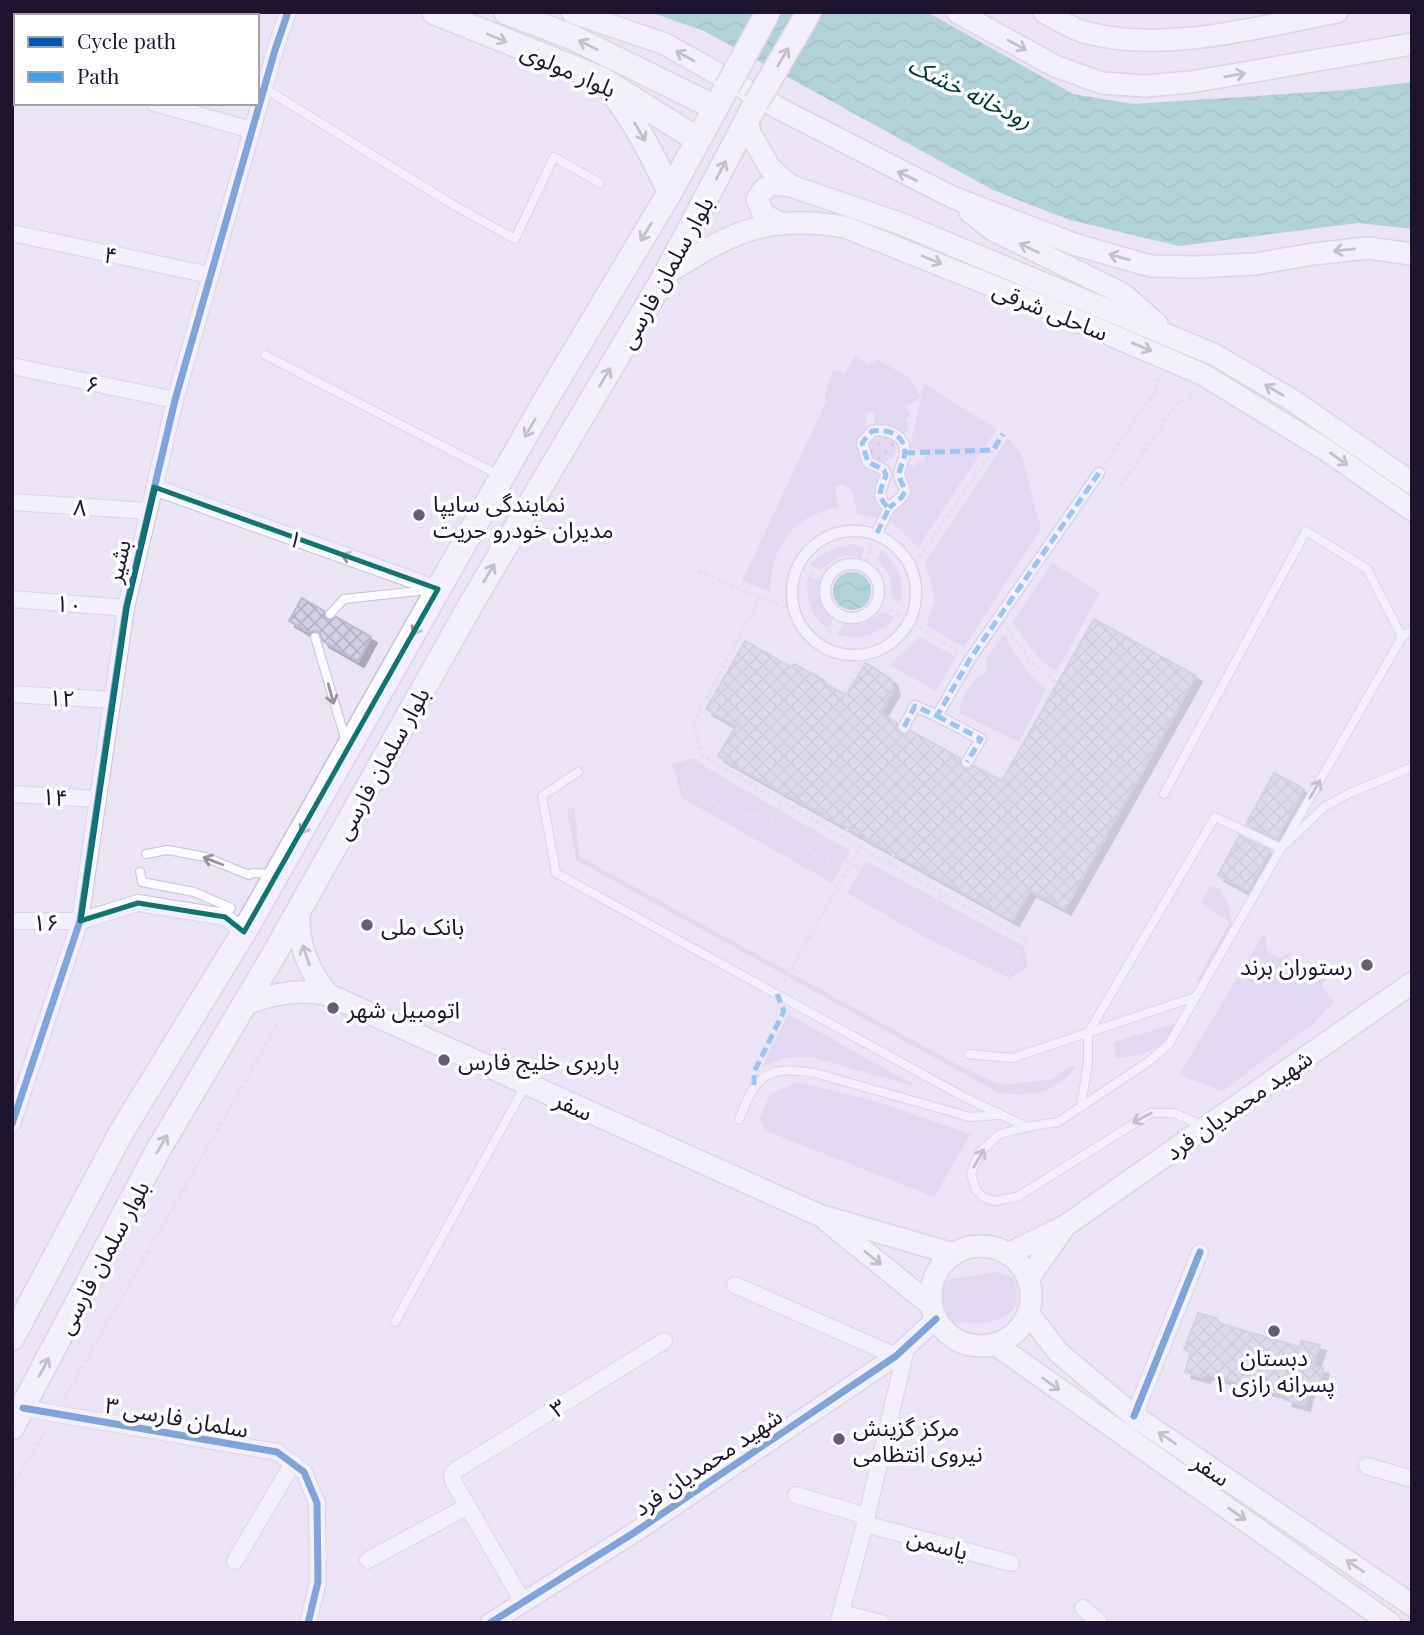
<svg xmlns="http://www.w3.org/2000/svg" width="1424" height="1635" font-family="'Playfair Display','Noto Sans Arabic',serif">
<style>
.grass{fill:#d7cced}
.park{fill:url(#park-dots)}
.water{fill:url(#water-waves)}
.building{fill:url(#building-cross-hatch);stroke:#bcbad0;stroke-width:2;filter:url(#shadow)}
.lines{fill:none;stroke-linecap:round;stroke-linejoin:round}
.service-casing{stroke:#cac1d8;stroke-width:10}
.pedestrian-casing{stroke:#cac1d8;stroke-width:13}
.minor-casing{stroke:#cac1d8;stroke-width:18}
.tertiary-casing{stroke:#cac1d8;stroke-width:22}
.secondary-casing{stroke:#cac1d8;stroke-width:24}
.primary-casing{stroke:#cac1d8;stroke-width:27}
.path{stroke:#dcdae0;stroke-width:3.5;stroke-dasharray:3.5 3.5;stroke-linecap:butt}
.service{stroke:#fcfbfe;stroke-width:8}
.pedestrian{stroke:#fcfbfe;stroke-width:10}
.minor{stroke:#fcfbfe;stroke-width:16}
.tertiary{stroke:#fcfbfe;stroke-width:19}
.secondary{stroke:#fcfbfe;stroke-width:21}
.primary{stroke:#fcfbfe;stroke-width:24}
.primary-bridge-casing{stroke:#cac1d8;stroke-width:27;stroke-linecap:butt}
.primary-bridge{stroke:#fcfbfe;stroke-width:24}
.quiet{stroke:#3da2eb;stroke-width:5;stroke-dasharray:10 5;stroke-linecap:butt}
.cycleway-casing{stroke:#fff;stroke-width:11}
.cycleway{stroke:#0057b8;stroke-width:7}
.oneway{stroke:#9993a1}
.marked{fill:none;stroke:#0f766e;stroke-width:5;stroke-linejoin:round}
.poi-dot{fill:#665d75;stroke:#fff;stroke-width:2.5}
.labels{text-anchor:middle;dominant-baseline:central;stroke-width:7;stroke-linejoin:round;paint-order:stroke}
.street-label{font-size:23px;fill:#1f1430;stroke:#fff}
.poi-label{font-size:23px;fill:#1f1430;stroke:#fff;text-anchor:start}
.water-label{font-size:24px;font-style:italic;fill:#033830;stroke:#fff}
</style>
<defs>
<pattern id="park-dots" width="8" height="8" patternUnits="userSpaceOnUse" patternTransform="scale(1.75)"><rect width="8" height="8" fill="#d7cced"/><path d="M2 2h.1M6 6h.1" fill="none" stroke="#b8aecc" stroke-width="1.8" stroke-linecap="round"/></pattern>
<pattern id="water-waves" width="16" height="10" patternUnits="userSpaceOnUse" patternTransform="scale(1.75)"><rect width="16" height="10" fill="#70bcb5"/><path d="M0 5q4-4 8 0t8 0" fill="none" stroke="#5b9894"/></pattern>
<pattern id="building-cross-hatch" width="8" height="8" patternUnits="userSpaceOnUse" patternTransform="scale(1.75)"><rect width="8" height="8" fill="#d1cfe4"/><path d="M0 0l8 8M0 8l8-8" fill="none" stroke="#b3b1c4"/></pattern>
<filter id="shadow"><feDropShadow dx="6" dy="6" stdDeviation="0" flood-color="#0004"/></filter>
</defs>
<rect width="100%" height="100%" fill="#eae4f5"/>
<g class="grass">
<path d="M855 355 869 365 877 359 909 378 920 396 924 384 997 429 918 547 891 522 896 509 905 500V468L908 463 914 466 918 461 924 462 926 452 910 447 921 398 906 406 911 416 905 418 909 428 903 434 894 426 874 425V411L867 413 865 430 857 440C859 458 861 466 879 472L880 478 873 490 876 502 882 507 878 519 857 514 852 490 843 485 835 486 838 507C830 510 820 512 811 516 783 531 769 561 771 592L742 581 826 402 825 396 833 370 845 374Z"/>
<path d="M1008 438 1021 454 1041 529 964 647 926 626 935 601 925 562Z"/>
<path d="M853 544 864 548 861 559C846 550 833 560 821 570L810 565C823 552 834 547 853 544Z"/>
<path d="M881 550C898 566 906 580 900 603L891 597C893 580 889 572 877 560Z"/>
<path d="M1052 563 1100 593 1056 672 1037 656 1012 623Z"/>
<path d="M808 576 819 581C820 597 822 606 834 617L828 629C810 616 805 597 808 576Z"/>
<path d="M885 612 895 617C876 636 864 640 837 635L844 625 863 624Z"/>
<path d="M1005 634C1015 657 1027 674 1046 689L1019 742 960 713C959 695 972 681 986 672L987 657Z"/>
<path d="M920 637 956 657 936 691 889 665Z"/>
<path d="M695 758 707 768 850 851 832 883 682 798 672 764Z"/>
<path d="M574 808 580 857 958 1065 1001 1085 1052 1079 1072 1065 1075 1068C1055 1094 1028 1098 997 1092L576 860 567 809Z"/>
<path d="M866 861 1024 946 1028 966 1010 978 928 939 847 893Z"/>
<path d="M1210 886 1221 890 1230 909 1232 929 1201 984 1196 982 1230 922 1201 903Z"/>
<path d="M1263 934 1266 936C1266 948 1266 954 1279 958L1290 953V960L1295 965H1306L1326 978 1321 987 1335 1001 1314 1023 1222 1091 1179 1075Z"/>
<path d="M788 1014 917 1087 810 1057 784 1058 762 1067Z"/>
<path d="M1180 1022C1163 1049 1148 1055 1116 1058L1114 1042Z"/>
<path d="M798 1082 874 1101 971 1134 934 1197 766 1131 760 1120 770 1094Z"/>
<path d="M998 1272 1013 1278C1015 1285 1018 1293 1017 1300 1014 1325 969 1326 950 1320L941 1301 942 1285 951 1279Z"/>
</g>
<circle class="park" cx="882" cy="448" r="14"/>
<g class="water">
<path d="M650 12H927L1073 94 1133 104 1347 90 1412 82V229L1358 223 1179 246 1070 220 993 190 704 31Z"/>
<circle cx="852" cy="591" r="19"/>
</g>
<g class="building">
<path d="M302 598 324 611 326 619 331 620 336 617 371 637 358 661 323 641 319 632 314 631 310 633 289 621Z"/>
<path d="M1094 619 1196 676 1065 909 1030 890 1013 920 718 756 736 726 706 709 745 641 791 667 794 664 824 680 827 685 846 695 866 663 891 679 894 689 880 713 897 723 896 728 900 734 905 735 911 731 960 758V765L964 769H970L974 766 1002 781Z"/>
<path d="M1274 773 1304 789 1277 839 1246 824Z"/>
<path d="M1239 836 1270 850 1248 891 1218 875Z"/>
<path d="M1198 1313 1217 1318 1219 1323 1300 1347 1301 1341 1320 1345 1313 1366 1323 1368 1318 1387 1309 1386 1304 1405 1286 1400 1288 1395 1205 1373 1204 1377 1185 1372 1191 1352 1184 1350Z"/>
</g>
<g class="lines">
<defs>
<g id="service">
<path d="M264 88 455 206 515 239 554 157 600 183"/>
<path d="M265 355 499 475"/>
<path d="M330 614 344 599 428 590"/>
<path d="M315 637 346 741"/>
<path d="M578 772 542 796 556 873 964 1097 1027 1127"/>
<path d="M1164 794 1306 531 1367 569 1402 637"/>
<path d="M1288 842 1324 807 1350 793 1412 767"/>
<path d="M146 854 168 850 205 857 249 875 252 873 271 874"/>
<path d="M140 872 142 882 194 892 231 908"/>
<path d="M968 1054 1012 1058 1195 997"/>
<path d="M1081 1107 1088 1062V1033L1215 817 1281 848"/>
<path d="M739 1120C756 1075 766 1065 815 1073L970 1117 998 1115"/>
<path d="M1203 1126 1174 1113H1151L1017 1197 994 1201 983 1197 976 1190 971 1174 979 1153 1000 1134 1027 1127 1058 1122 1148 1062 1169 1044 1402 637 1412 630"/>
<path d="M395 1322 525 1086"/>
</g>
<g id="pedestrian">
<circle cx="854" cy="593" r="62"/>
<path d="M877 533 889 508C875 496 881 490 886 475L884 470 868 462 862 443 872 431C890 428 909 437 904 458 902 465 899 469 899 475 900 482 904 485 905 491L902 497 889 508"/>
<circle cx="852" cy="591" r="27"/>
<path d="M937 716 981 739 967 762"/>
<path d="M904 727 915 706 937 716 970 659 1099 473"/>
</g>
<g id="minor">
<path d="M12 64H16"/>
<path d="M155 103 252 130"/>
<path d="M12 233 210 275"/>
<path d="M12 366 175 400"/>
<path d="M154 487 438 589"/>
<path d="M12 502 148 511"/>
<path d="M12 599 126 608"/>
<path d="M12 694 112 700"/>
<path d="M12 794 98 799"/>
<path d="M12 921H80L138 903 225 917 244 932"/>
<path d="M12 1124 80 921 126 608 175 400 275 50 288 12"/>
<path d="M735 1285 896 1356"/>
<path d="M23 1408 277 1452 304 1472 317 1503 318 1582 308 1623"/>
<path d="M1134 1416 1200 1252"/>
<path d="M1367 1466 1412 1479"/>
<path d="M796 1495 866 1516"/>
<path d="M865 1524 1011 1563"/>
<path d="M368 1560 468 1506"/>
<path d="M235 1561 293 1463"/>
<path d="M523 1602 453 1481 452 1474 456 1470 664 1341"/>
<path d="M1083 1608 1100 1623"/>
<path d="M841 1613 882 1623"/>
<path d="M838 1623 865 1524 906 1349"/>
</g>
<path id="tertiary" d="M490 1623 632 1534 896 1356 936 1319"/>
<g id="secondary">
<path d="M572 12 665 44 782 110 952 197 1074 244 1115 256 1151 266 1196 267 1255 264 1313 254 1368 248 1412 254"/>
<path d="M957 12 1055 66 1102 83 1145 86 1191 82 1412 44"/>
<path d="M1044 12C1058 19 1073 30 1088 33 1166 53 1259 27 1337 12"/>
<path d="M747 119 750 133 770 168 791 186 899 223 1213 354 1292 400 1412 483"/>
<path d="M970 212 993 230 1123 294 1157 324"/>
<path d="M782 224 764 215 757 199 764 189 773 184 791 186"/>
<path d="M666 274C732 232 765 214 845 227L1045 307 1202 374 1323 448 1412 510"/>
<path d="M299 910C297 942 308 971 329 995"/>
<path d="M245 1004C273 994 299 988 329 995L819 1215 954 1254"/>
<path d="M827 1221 931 1305"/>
<circle cx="981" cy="1296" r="50"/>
<path d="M1008 1254 1065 1226 1412 983"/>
<path d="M1028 1279 1063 1229"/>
<path d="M1028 1313 1059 1353 1134 1416 1412 1605"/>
<path d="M995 1344 1390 1623"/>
</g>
<g id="primary">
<path d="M434 12 601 79 697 139"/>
<path d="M506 12 572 37 716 108"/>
<path d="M613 93C637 124 653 157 670 192"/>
<path d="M12 1338 122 1131 244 932 545 401 670 192 727 87"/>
<path d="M12 1427 157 1152 273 956 470 606 666 274 756 103"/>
</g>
</defs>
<use href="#service" class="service-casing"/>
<use href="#pedestrian" class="pedestrian-casing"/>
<use href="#minor" class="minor-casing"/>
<use href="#tertiary" class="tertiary-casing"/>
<use href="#secondary" class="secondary-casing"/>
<use href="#primary" class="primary-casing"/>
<g class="path">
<path d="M1105 463 1156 391 1158 375"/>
<path d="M1121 486 1178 401 1190 397 1193 391"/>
<path d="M798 566 826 582"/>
<path d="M863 567 872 545"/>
<path d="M911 569 993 450"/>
<path d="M698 571 796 612"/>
<path d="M761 597 693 723 703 756 861 847 783 983"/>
<path d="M877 603 911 621 960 653"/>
<path d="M1008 628 1032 663 1058 683"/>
<path d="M822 646 838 615"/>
<path d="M844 692 865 655"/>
<path d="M703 756 683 773 682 787 691 799H705L716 803 727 813 761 815 779 823 795 842 812 854 852 863 867 880 897 904 933 910 953 940 983 956 986 966 997 972H1010L1018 962V947L1025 939 861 848"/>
<path d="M772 820 783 802"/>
<path d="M843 837 848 828"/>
<path d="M889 862 894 854"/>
<path d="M933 910 942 894"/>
<path d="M64 1399 277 1025"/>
<path d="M12 1488 46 1430"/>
</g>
<use href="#service" class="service"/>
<use href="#pedestrian" class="pedestrian"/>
<use href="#minor" class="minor"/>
<use href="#tertiary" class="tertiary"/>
<use href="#secondary" class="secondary"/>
<use href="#primary" class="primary"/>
<defs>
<g id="primary-bridge">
<path d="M727 87 768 12"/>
<path d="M756 103 809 12"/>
</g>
</defs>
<use href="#primary-bridge" class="primary-bridge-casing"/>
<use href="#primary-bridge" class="primary-bridge"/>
<g class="quiet">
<path d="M905 453 993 450 1003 434"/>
<path d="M877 533 889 508C875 496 881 490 886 475L884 470 868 462 862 443 872 431C890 428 909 437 904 458 902 465 899 469 899 475 900 482 904 485 905 491L902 497 889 508"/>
<path d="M937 716 981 739 967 762"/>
<path d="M904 727 915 706 937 716 970 659 1099 473"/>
<path d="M754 1085V1072L784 1011 777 994"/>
</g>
<defs>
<g id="cycleway">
<path d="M12 1124 80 921 126 608 175 400 275 50 288 12"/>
<path d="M23 1408 277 1452 304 1472 317 1503 318 1582 308 1623"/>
<path d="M1134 1416 1200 1252"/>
<path d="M490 1623 632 1534 896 1356 936 1319"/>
</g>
</defs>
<use href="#cycleway" class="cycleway-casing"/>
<use href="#cycleway" class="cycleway"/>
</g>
<defs><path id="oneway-shaft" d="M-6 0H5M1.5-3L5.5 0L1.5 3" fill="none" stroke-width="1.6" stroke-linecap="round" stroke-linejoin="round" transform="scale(1.75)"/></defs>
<g class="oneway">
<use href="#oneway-shaft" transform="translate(497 38) rotate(22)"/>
<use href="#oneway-shaft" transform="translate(588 45) rotate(-153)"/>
<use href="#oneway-shaft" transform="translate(1017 45) rotate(29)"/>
<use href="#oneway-shaft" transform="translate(685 56) rotate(-151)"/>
<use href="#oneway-shaft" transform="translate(783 57) rotate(-60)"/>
<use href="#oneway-shaft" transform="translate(1235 75) rotate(-10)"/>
<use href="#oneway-shaft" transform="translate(640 132) rotate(59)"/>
<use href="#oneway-shaft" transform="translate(721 170) rotate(-62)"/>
<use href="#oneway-shaft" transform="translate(907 176) rotate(-154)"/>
<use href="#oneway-shaft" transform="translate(646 232) rotate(121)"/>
<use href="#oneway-shaft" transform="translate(1029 248) rotate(-154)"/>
<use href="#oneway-shaft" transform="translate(1344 250) rotate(174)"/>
<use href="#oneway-shaft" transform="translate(1119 257) rotate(-165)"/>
<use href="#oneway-shaft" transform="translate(932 260) rotate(22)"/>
<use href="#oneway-shaft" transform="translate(1142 347) rotate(23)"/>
<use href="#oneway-shaft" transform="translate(605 377) rotate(-59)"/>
<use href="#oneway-shaft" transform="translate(1274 390) rotate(-150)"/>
<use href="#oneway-shaft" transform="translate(530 428) rotate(120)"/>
<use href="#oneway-shaft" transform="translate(1339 459) rotate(35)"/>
<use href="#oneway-shaft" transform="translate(351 558) rotate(-160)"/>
<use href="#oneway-shaft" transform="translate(489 573) rotate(-59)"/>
<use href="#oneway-shaft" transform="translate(418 626) rotate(119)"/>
<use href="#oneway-shaft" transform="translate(331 694) rotate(75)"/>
<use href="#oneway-shaft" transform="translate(1315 789) rotate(-60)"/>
<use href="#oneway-shaft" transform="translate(306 825) rotate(120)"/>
<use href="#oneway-shaft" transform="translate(213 861) rotate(-159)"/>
<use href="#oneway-shaft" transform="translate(306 955) rotate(-109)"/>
<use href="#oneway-shaft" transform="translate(1142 1118) rotate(152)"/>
<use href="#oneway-shaft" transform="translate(162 1144) rotate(-60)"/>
<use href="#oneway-shaft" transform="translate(979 1158) rotate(-60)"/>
<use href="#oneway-shaft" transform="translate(873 1258) rotate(39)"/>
<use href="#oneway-shaft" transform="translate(44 1367) rotate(-62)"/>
<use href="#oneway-shaft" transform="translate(1051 1384) rotate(35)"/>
<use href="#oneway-shaft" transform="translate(1167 1438) rotate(-146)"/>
<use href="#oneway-shaft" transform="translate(1237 1514) rotate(35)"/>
<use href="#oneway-shaft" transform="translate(1355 1566) rotate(-146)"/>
</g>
<path d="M0 0H1424V1635H0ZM154 487 438 589 244 932 225 917 138 903 80 921 126 608Z" fill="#eae4f5" fill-opacity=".55" fill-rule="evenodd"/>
<path class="marked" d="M154 487 438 589 244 932 225 917 138 903 80 921 126 608Z"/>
<g class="poi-dot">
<circle cx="419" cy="515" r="7"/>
<circle cx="367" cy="925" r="7"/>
<circle cx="1367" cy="965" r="7"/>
<circle cx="333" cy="1008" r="7"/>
<circle cx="444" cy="1060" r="7"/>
<circle cx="1274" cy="1331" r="7"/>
<circle cx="839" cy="1439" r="7"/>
</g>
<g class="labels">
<g class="street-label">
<text transform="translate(569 69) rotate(24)">بلوار مولوی</text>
<text transform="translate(111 254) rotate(12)">۴</text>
<text transform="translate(665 272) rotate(-61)">بلوار سلمان فارسی</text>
<text transform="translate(1051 310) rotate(22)">ساحلی شرقی</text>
<text transform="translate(93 383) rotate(12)">۶</text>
<text transform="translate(80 506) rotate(4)">۸</text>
<text transform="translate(296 538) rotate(20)">۱</text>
<text transform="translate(117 561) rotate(-77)">بشیر</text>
<text transform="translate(69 603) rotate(5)">۱۰</text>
<text transform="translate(62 697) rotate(3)">۱۲</text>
<text transform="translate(381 763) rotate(-61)">بلوار سلمان فارسی</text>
<text transform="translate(55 796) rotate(4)">۱۴</text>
<text x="46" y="921">۱۶</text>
<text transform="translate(1238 1104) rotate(-35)">شهید محمدیان فرد</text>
<text transform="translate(574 1105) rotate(24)">سفر</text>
<text transform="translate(102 1257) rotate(-62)">بلوار سلمان فارسی</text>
<text transform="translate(557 1407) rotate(-32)">۳</text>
<text transform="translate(177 1416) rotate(10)">۳ سلمان فارسی</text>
<text transform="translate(707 1461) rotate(-34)">شهید محمدیان فرد</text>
<text transform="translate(1212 1469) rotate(34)">سفر</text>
<text transform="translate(938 1543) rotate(15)">یاسمن</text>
</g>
<g class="poi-label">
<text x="433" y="502">نمایندگی سایپا<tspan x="433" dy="26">مدیران خودرو حریت</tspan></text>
<text x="381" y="925">بانک ملی</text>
<text x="1353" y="965" text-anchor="end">رستوران برند</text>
<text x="347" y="1008">اتومبیل شهر</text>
<text x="458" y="1060">باربری خلیج فارس</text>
<text x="1274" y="1356" text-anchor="middle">دبستان<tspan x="1274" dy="26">پسرانه رازی ۱</tspan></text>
<text x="853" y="1426">مرکز گزینش<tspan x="853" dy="26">نیروی انتظامی</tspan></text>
</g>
<g class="water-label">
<text transform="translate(971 91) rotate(26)">رودخانه خشک</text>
</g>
</g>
<rect width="1424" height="1635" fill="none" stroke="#1f1430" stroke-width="28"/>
<rect x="14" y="14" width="245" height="91" fill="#ffffff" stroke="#a5a1ac" stroke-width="2"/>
<rect x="28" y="37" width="35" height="10" fill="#0057b8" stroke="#a5a1ac" stroke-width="2"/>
<text x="77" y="49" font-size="21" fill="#1f1430">Cycle path</text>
<rect x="28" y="72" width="35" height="10" fill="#3da2eb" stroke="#a5a1ac" stroke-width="2"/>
<text x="77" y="84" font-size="21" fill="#1f1430">Path</text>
</svg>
